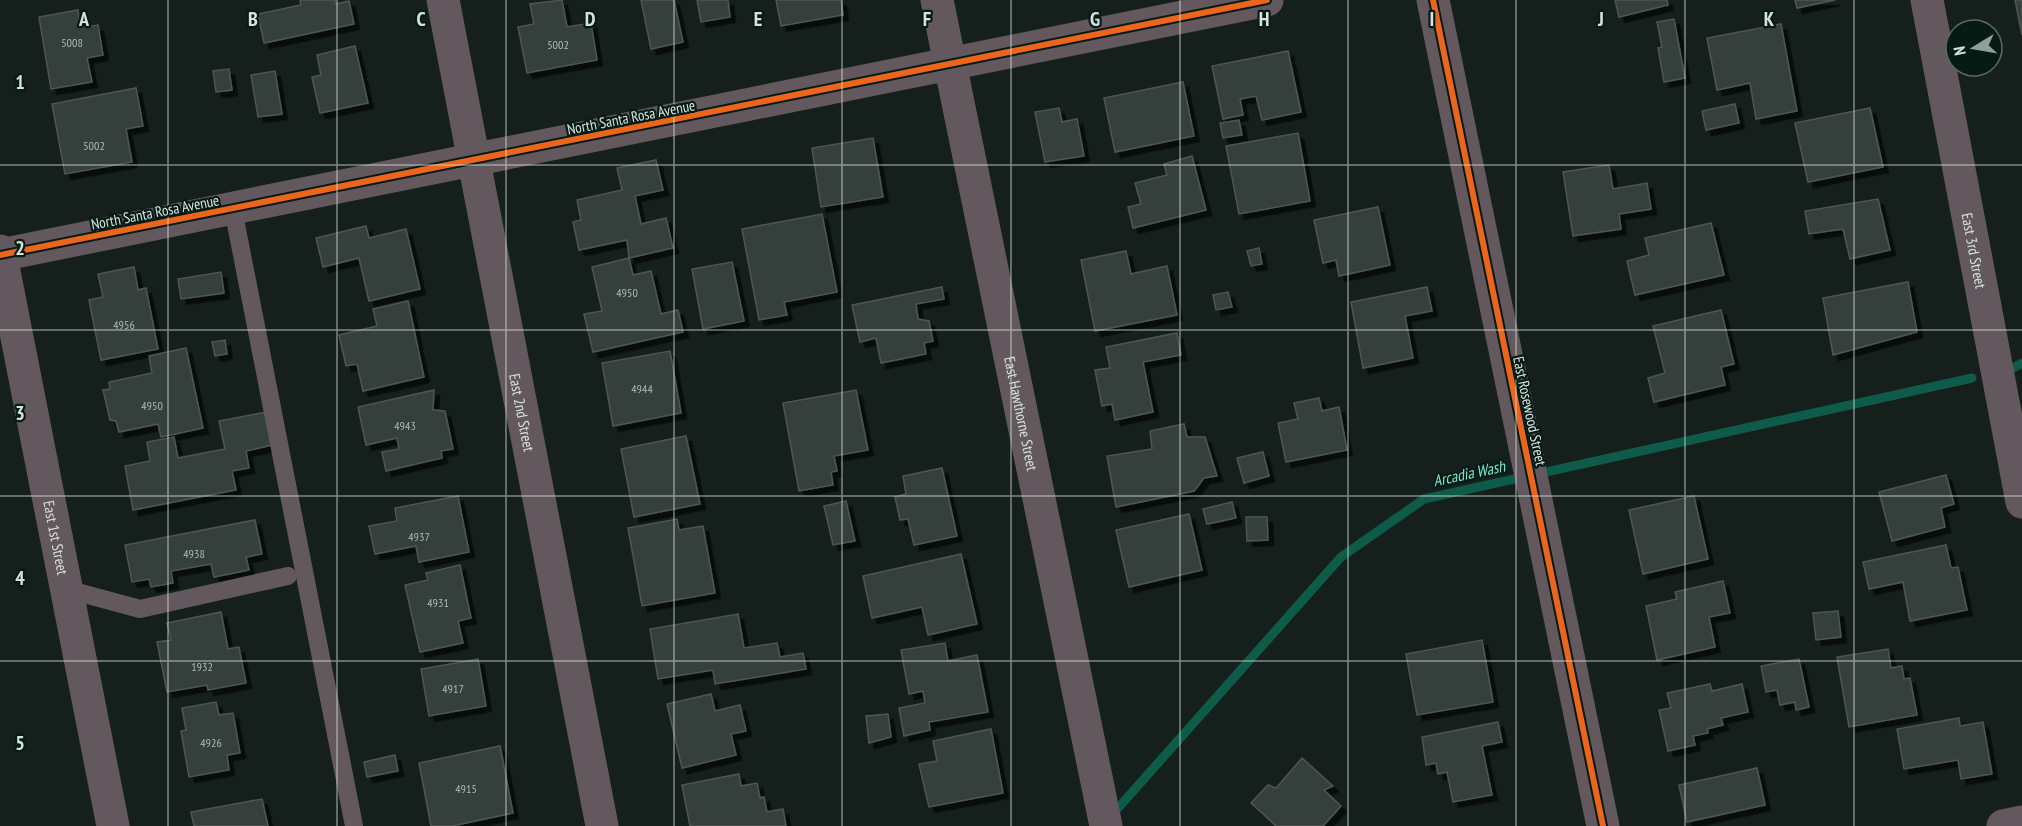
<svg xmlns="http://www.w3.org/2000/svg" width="2022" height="826" font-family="'PT Sans Narrow',sans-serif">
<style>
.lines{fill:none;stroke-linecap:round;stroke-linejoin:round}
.stream{stroke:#0f5b4a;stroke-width:9}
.building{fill:#353f3c;stroke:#4d5754;stroke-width:1.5;filter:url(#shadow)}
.service{stroke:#63585d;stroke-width:18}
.minor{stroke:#63585d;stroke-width:33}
.cycleway-casing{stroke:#071b16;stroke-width:10}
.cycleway{stroke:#eb651d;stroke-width:6}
.grid{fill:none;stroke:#d6e2de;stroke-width:1.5;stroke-opacity:0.55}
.labels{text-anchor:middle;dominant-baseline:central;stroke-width:4.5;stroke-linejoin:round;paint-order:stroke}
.number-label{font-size:12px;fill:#aeb9b6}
.street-label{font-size:15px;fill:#d6e2de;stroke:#071b16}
.water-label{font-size:16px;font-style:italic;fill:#7be7c9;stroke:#071b16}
.grid-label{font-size:20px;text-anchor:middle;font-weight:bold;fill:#d6e2de;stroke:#071b16;stroke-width:4.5;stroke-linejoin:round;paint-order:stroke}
</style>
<defs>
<filter id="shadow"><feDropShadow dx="5.5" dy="5.5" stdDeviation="0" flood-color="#0009"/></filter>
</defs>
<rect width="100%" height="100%" fill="#15201d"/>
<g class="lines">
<g class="stream">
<path d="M2011 369 2022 363"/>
<path d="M1111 816 1341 557 1424 499 1972 378"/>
</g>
</g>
<g class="building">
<path d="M300 0H335L336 4 349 1 354 24 264 43 258 14 301 5Z"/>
<path d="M562 0 567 27 591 23 597 60 527 73 518 27 534 24 530 4Z"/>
<path d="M641 0H674L683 42 651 49Z"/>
<path d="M697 0H728L730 17 701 22Z"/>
<path d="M776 0H841L843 15 781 26Z"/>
<path d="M1615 0H1667L1668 5 1619 17Z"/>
<path d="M1795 0H1835L1797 8Z"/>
<path d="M2015 0H2022V35Z"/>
<path d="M78 10 80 28 98 25 103 55 87 58 92 82 51 89 39 17Z"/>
<path d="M1674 19 1685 78 1664 82 1658 48 1662 47 1657 22Z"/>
<path d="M1781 24 1797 111 1756 119 1750 83 1717 90 1707 38Z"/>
<path d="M355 46 368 103 320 113 312 77 321 75 317 55Z"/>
<path d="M1288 51 1301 112 1262 120 1256 96 1240 99 1243 115 1223 119 1212 66Z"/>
<path d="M229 69 232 90 216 92 213 71Z"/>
<path d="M275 71 282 114 258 117 251 75Z"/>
<path d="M1183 82 1194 136 1115 152 1104 98Z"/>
<path d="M136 88 143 126 126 129 132 162 65 174 52 104Z"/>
<path d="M1735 104 1739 123 1706 130 1702 111Z"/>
<path d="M1059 108 1062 122 1077 119 1084 156 1045 162 1035 112Z"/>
<path d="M1870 108 1883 167 1808 182 1795 123Z"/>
<path d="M1239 120 1242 135 1223 138 1220 123Z"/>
<path d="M1298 133 1310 201 1239 214 1226 146Z"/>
<path d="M873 138 883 197 821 207 812 148Z"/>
<path d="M1192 156 1206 210 1133 228 1128 207 1141 204 1135 183 1167 175 1164 164Z"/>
<path d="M656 160 663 190 635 196 641 224 666 218 673 248 629 258 627 240 579 250 573 222 581 220 577 200 622 190 617 168Z"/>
<path d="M1609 165 1613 189 1647 183 1651 209 1619 214 1621 229 1573 236 1563 172Z"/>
<path d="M1878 199 1890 250 1850 259 1843 229 1809 234 1805 211Z"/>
<path d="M1378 207 1390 265 1339 276 1336 260 1323 263 1314 220Z"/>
<path d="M822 214 837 292 784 302 787 315 759 320 742 229Z"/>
<path d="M1711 223 1724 275 1635 295 1627 261 1649 255 1645 238Z"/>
<path d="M366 226 369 238 406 229 420 289 369 301 359 258 323 267 316 238Z"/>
<path d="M1259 248 1262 264 1251 266 1247 251Z"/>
<path d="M1126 251 1131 274 1167 266 1177 315 1095 331 1081 260Z"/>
<path d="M629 258 633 275 651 271 661 314 678 310 683 332 593 352 584 314 602 311 592 267Z"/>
<path d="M732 262 744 321 703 329 692 269Z"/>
<path d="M134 267 138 290 146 288 158 349 101 360 89 300 103 297 98 274Z"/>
<path d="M221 272 224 293 181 299 178 279Z"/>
<path d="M1908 282 1917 332 1833 355 1823 298Z"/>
<path d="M942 287 944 299 916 304 918 319 929 321 933 341 924 343 926 354 881 363 876 338 860 342 852 305Z"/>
<path d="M1427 287 1432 311 1405 316 1413 358 1363 368 1351 302Z"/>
<path d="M1228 292 1232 307 1216 310 1213 295Z"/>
<path d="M408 301 424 377 363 391 357 364 346 366 339 335 377 326 373 309Z"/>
<path d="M1721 310 1734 364 1721 367 1725 385 1654 402 1648 378 1665 373 1653 326Z"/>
<path d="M1177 333 1181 355 1143 362 1153 412 1115 420 1112 404 1102 406 1095 370 1110 368 1106 347Z"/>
<path d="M225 340 227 354 215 356 212 342Z"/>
<path d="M186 348 203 428 161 437 158 424 119 432 116 421 110 420 103 390 110 389 109 382 152 373 149 356Z"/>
<path d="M670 351 681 413 613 426 602 363Z"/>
<path d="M434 390 433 410 445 411 453 449 441 451 442 458 386 471 382 452 399 449 397 438 366 445 358 407Z"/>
<path d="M856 390 868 450 834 456 837 471 831 472 833 485 799 491 783 403Z"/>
<path d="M1319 398 1322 411 1339 407 1347 450 1286 462 1278 423 1298 419 1294 403Z"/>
<path d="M267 412 273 445 246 451 249 468 232 471 236 490 133 510 125 466 150 461 147 442 174 437 178 458 225 449 219 421Z"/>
<path d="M1184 424 1187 437H1205L1217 476 1204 478 1194 491 1116 507 1107 456 1152 449 1150 431Z"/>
<path d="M686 436 700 504 634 517 621 449Z"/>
<path d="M1263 452 1269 476 1244 483 1237 458Z"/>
<path d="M942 468 957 536 914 545 908 519 900 520 895 497 906 494 903 476Z"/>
<path d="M1946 475 1954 504 1941 508 1945 527 1892 541 1879 492Z"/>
<path d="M458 496 469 552 419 562 416 546 375 554 369 526 397 521 395 508Z"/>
<path d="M1694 496 1708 559 1643 574 1629 510Z"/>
<path d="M846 501 855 541 833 545 824 506Z"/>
<path d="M1232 502 1236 518 1207 524 1203 509Z"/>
<path d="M1189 514 1202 570 1129 587 1116 530Z"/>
<path d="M1246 517H1267L1268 540 1247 541Z"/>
<path d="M677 519 679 530 703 526 715 593 642 606 628 528Z"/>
<path d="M255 520 262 554 246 557 249 570 214 577 211 564 171 571 173 583 151 587 149 579 132 582 125 545Z"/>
<path d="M1946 545 1951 568 1958 567 1967 610 1910 621 1903 582 1869 589 1863 562Z"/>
<path d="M961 554 977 624 928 635 922 607 872 618 863 576Z"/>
<path d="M460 565 471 618 458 621 463 643 420 652 405 585 428 580 426 573Z"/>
<path d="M1723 581 1730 613 1709 617 1715 647 1657 660 1646 606 1677 599 1675 592Z"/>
<path d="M1838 611 1841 637 1816 640 1813 613Z"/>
<path d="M221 612 228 649 239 647 246 683 208 690 207 685 167 692 157 642 171 640 167 623Z"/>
<path d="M738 614 744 648 777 643 780 657 803 653 806 669 715 684 713 670 658 679 650 629Z"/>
<path d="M1482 640 1493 702 1417 715 1406 654Z"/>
<path d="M945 643 948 661 977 655 988 712 929 722 930 730 904 736 899 708 925 703 923 691 909 694 901 650Z"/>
<path d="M1888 649 1891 668 1902 666 1904 679 1910 678 1917 715 1849 727 1837 657Z"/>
<path d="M478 659 486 706 429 716 421 669Z"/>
<path d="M1799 659 1809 707 1796 710 1795 702 1780 705 1777 690 1766 692 1761 666Z"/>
<path d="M1710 684 1712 691 1742 684 1748 712 1721 718 1723 725 1707 729 1708 733 1693 736 1695 745 1668 751 1659 710 1671 708 1667 693Z"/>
<path d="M711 694 715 711 740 705 746 731 731 734 736 755 682 768 667 704Z"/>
<path d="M216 702 219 715 233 713 240 753 227 755 229 770 189 777 181 731 186 730 182 708Z"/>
<path d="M888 714 891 737 869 743 866 716Z"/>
<path d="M1959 718 1960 726 1983 722 1992 774 1961 779 1958 760 1904 769 1897 729Z"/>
<path d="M1498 722 1502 742 1482 746 1492 795 1453 802 1447 772 1438 774 1436 763 1426 765 1422 737Z"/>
<path d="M991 729 1003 793 929 807 919 764 937 761 933 741Z"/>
<path d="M500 746 513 813 452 826H431L419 763Z"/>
<path d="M395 755 398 771 367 777 364 762Z"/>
<path d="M1302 758 1333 786 1324 790 1341 806 1323 826H1276L1251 803 1268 785 1276 788Z"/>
<path d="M1757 768 1765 805 1687 822 1679 785Z"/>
<path d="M739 774 741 786 757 783 760 798 764 797 767 812 783 809 786 826H690L682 785Z"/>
<path d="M262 799 268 826H194L191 812Z"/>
</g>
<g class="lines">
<g class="service">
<path d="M233 209 354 826"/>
<path d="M66 589 140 609 288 576"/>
</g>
<g class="minor">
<path id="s1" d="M443 0 602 826"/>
<path id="s2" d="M937 0 1106 826"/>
<path d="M1433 0 1603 826"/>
<path id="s3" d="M1927 0 2022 502"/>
<path id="s4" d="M0 251 113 826"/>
<path d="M0 255 1267 0"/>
<path d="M2003 826 2022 822"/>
</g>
<defs>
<g id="cycleway">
<path d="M1433 0 1603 826"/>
<path d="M0 255 1267 0"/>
</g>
</defs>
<use href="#cycleway" class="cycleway-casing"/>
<use href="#cycleway" class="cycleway"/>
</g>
<path class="grid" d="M168 0V826M337 0V826M506 0V826M674 0V826M842 0V826M1011 0V826M1180 0V826M1348 0V826M1516 0V826M1685 0V826M1854 0V826M0 165H2022M0 330H2022M0 496H2022M0 661H2022"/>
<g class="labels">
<g class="number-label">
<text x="72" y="42">5008</text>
<text x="558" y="44">5002</text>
<text x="94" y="145">5002</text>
<text x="627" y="292">4950</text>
<text x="124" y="324">4956</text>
<text x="642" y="388">4944</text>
<text x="152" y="405">4950</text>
<text x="405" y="425">4943</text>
<text x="419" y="536">4937</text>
<text x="194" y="553">4938</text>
<text x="438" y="602">4931</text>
<text x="202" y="666">1932</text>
<text x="453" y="688">4917</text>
<text x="211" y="742">4926</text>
<text x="466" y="788">4915</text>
</g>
<g class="street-label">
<text transform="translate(631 117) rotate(-11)">North Santa Rosa Avenue</text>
<text transform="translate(155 212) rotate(-11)">North Santa Rosa Avenue</text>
<text stroke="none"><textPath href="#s3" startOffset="255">East 3rd Street</textPath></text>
<text transform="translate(1530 411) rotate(78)">East Rosewood Street</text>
<text stroke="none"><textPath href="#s1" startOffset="420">East 2nd Street</textPath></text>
<text stroke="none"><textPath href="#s2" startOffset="422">East Hawthorne Street</textPath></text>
<text stroke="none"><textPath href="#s4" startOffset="292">East 1st Street</textPath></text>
</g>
<g class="water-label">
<text transform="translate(1469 473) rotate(-12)">Arcadia Wash</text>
</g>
</g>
<g class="grid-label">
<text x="84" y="26">A</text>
<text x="253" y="26">B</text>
<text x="421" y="26">C</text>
<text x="590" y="26">D</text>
<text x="758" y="26">E</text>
<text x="927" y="26">F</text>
<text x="1095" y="26">G</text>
<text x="1264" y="26">H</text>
<text x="1432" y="26">I</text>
<text x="1601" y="26">J</text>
<text x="1769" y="26">K</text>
<text x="20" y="89">1</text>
<text x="20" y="255">2</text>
<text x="20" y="420">3</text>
<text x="20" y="585">4</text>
<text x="20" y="750">5</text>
</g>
<g transform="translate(1974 48) rotate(259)"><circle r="28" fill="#071b16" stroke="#5a6b66" stroke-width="1.5"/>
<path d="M0-4.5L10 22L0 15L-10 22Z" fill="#929e9a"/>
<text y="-9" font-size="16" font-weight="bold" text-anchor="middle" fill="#d6e2de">N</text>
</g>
</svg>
